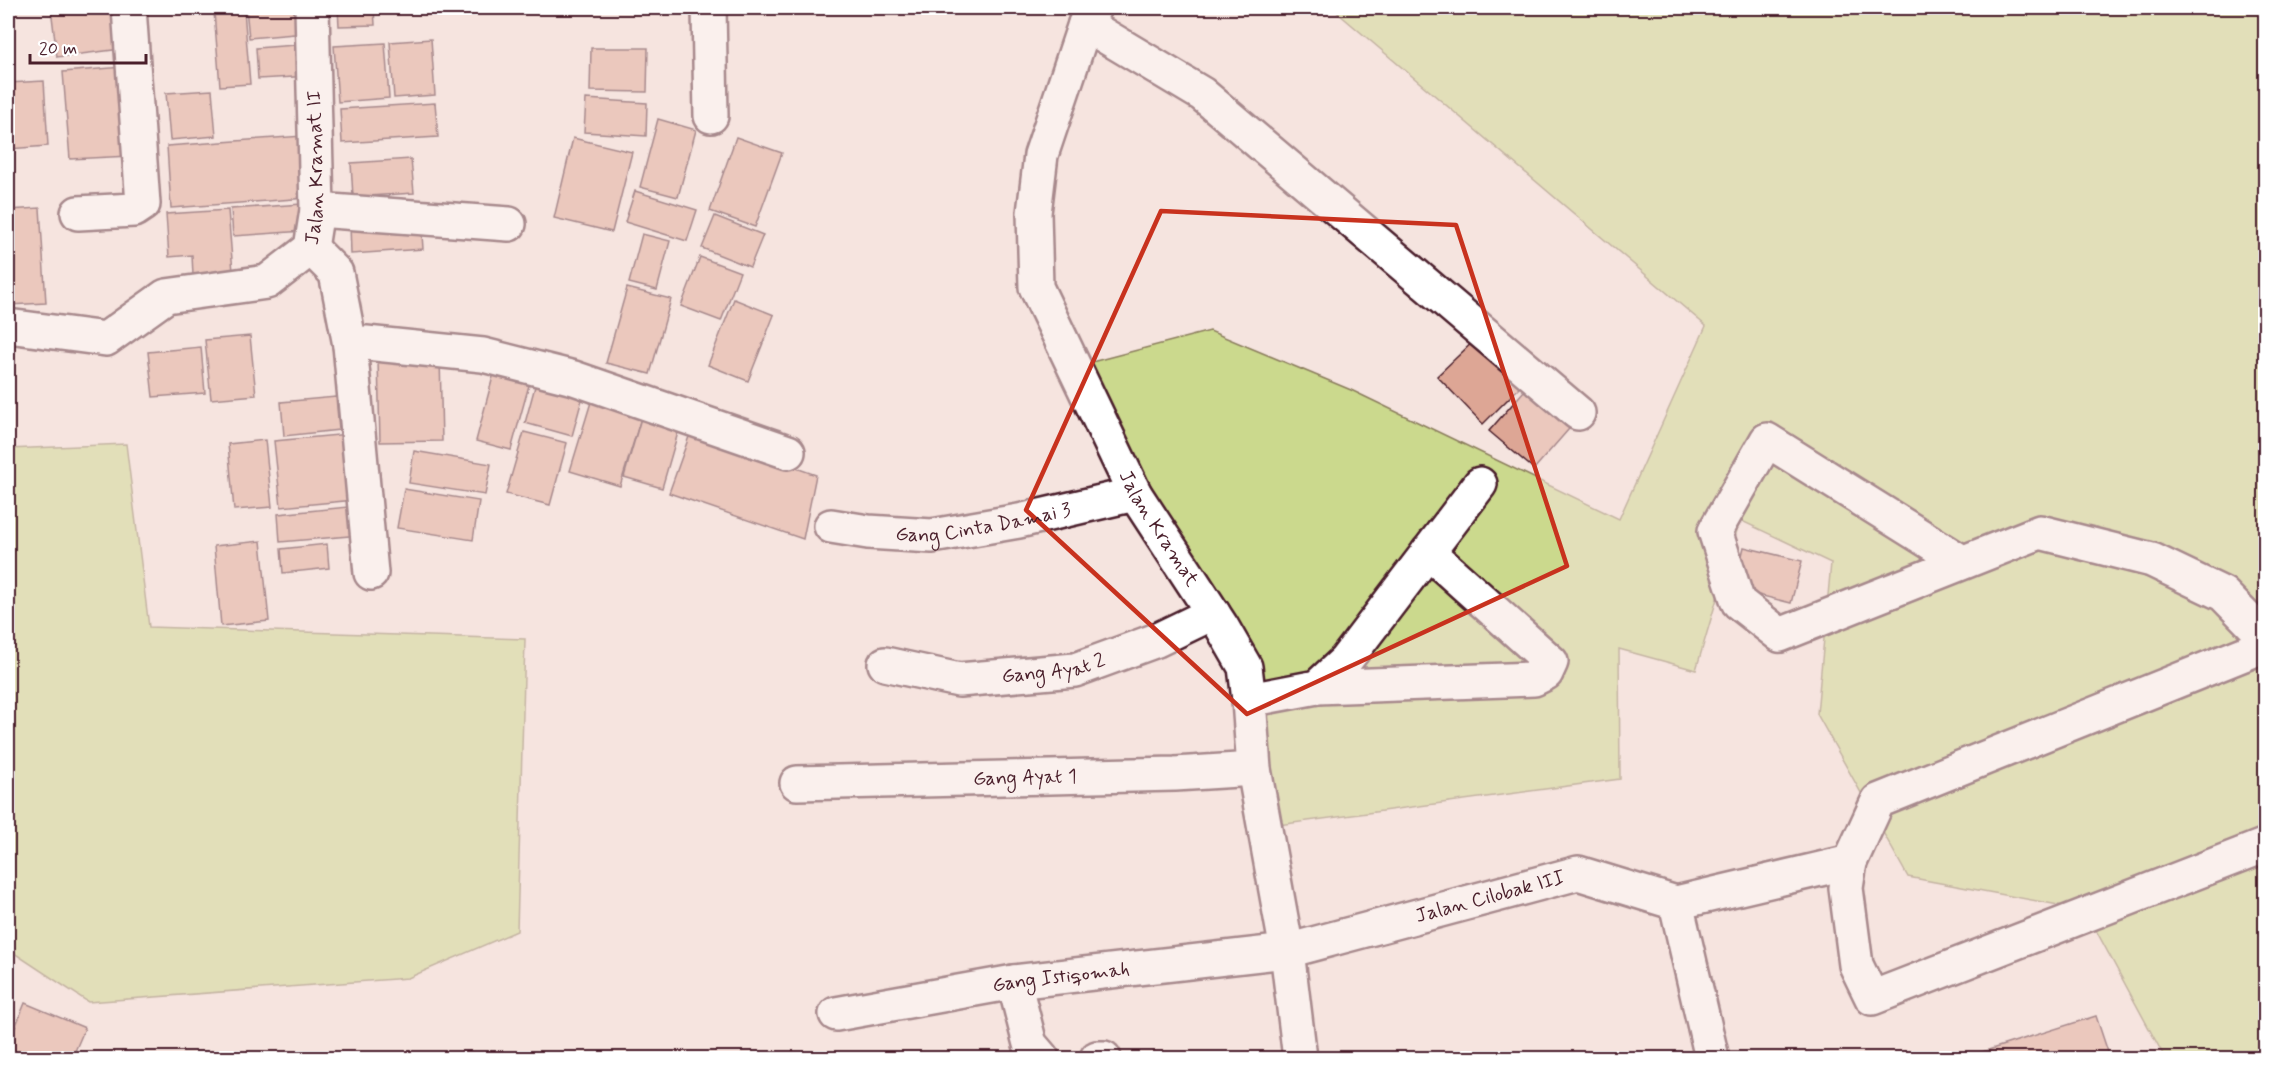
<svg xmlns="http://www.w3.org/2000/svg" width="2273" height="1066" font-family="Mynerve,sans-serif">
<style>
.green{fill:#cbd98d;stroke:#8a7c5c;stroke-width:1.5}
.building{fill:#dda695;stroke:#4a1f2b;stroke-width:1.5}
.lines{fill:none;stroke-linecap:round;stroke-linejoin:round}
.minor-casing{stroke:#4a1f2b;stroke-width:38}
.minor{stroke:#fff;stroke-width:33}
.marked{fill:none;stroke:#c8321e;stroke-width:4.5;stroke-linejoin:round}
.labels{text-anchor:middle;dominant-baseline:central;stroke-width:5;stroke-linejoin:round;paint-order:stroke}
.street-label{font-size:20px;fill:#4a1f2b;stroke:#fff}
</style>
<rect width="100%" height="100%" fill="#f5e4df"/>
<filter id="ink" filterUnits="userSpaceOnUse"><feTurbulence type="fractalNoise" baseFrequency=".0167" numOctaves="2"/><feDisplacementMap in="SourceGraphic" scale="12" xChannelSelector="R" yChannelSelector="G"/><feConvolveMatrix kernelMatrix="1 2 1 2 8 2 1 2 1" color-interpolation-filters="sRGB"/></filter>
<g filter="url(#ink)">
<g class="green">
<path d="M1332 8H2265V1058H2165L2085 910 1908 877 1817 714 1831 563 1740 520 1696 670 1619 649 1620 779 1256 828 1228 651 1065 369 1210 331 1351 390 1619 519 1706 326Z"/>
<path d="M126 444 149 627 525 639 517 931 408 978 88 1002 8 949V449Z"/>
</g>
<g class="building">
<path d="M51 8H116L121 49 57 57Z"/>
<path d="M246 8H304L306 33 249 38Z"/>
<path d="M338 8H374L375 25 339 26Z"/>
<path d="M244 10 250 84 220 86 214 12Z"/>
<path d="M431 39 435 95 394 98 390 42Z"/>
<path d="M385 43 389 98 338 102 334 46Z"/>
<path d="M309 44 312 76 258 79 256 48Z"/>
<path d="M591 48H648L647 92 590 91Z"/>
<path d="M123 67 130 156 70 159 63 72Z"/>
<path d="M44 81 48 146 8 149V83Z"/>
<path d="M212 90 216 136 170 140 166 93Z"/>
<path d="M586 99 647 103 646 136 584 132Z"/>
<path d="M435 103 438 137 342 143 340 109Z"/>
<path d="M658 119 696 130 678 197 640 187Z"/>
<path d="M303 136 307 198 171 208 167 146Z"/>
<path d="M736 137 782 153 755 227 710 211Z"/>
<path d="M573 138 632 152 612 232 554 218Z"/>
<path d="M411 159 414 193 353 197 351 163Z"/>
<path d="M635 191 697 210 687 241 625 222Z"/>
<path d="M302 204 304 231 233 236 231 209Z"/>
<path d="M40 208 46 303 8 305V210Z"/>
<path d="M228 210 233 272 193 275 192 255 169 257 166 214Z"/>
<path d="M715 216 763 235 750 267 702 248Z"/>
<path d="M421 219 423 249 351 254 350 224Z"/>
<path d="M642 234 670 241 657 290 629 283Z"/>
<path d="M700 257 740 272 721 321 681 306Z"/>
<path d="M627 288 671 299 650 374 606 363Z"/>
<path d="M734 299 774 315 748 381 708 365Z"/>
<path d="M250 336 256 395 211 399 205 340Z"/>
<path d="M1478 337 1523 384 1483 424 1437 376Z"/>
<path d="M201 347 205 393 153 397 148 352Z"/>
<path d="M440 358 442 441 380 442 378 360Z"/>
<path d="M495 369 531 378 511 450 476 441Z"/>
<path d="M537 379 584 392 572 436 525 423Z"/>
<path d="M1531 383 1575 422 1534 469 1489 431Z"/>
<path d="M336 397 339 430 284 436 281 402Z"/>
<path d="M591 402 641 418 620 486 570 471Z"/>
<path d="M641 418 679 429 662 488 624 477Z"/>
<path d="M691 431 816 475 803 539 669 493Z"/>
<path d="M524 432 567 443 550 505 506 494Z"/>
<path d="M349 434 355 500 281 507 274 441Z"/>
<path d="M265 440 272 507 234 510 228 444Z"/>
<path d="M414 451 491 464 485 495 409 483Z"/>
<path d="M404 489 479 501 473 540 397 528Z"/>
<path d="M358 506 361 535 280 542 278 514Z"/>
<path d="M261 541 269 621 221 626 214 546Z"/>
<path d="M327 544 329 568 283 573 281 549Z"/>
<path d="M1744 547 1802 561 1791 603 1734 589Z"/>
<path d="M25 1003 85 1028 72 1058H24L8 1052V1045Z"/>
<path d="M2096 1016 2110 1058H1963Z"/>
</g>
<g class="lines">
<defs>
<g id="minor">
<path d="M709 8 711 116"/>
<path id="s1" d="M1094 8 1085 24 1041 155 1034 213 1036 287 1135 494 1222 627 1245 667 1249 700 1254 769 1287 951 1300 1058"/>
<path d="M1085 24 1202 94 1578 413"/>
<path d="M317 210 509 224"/>
<path d="M78 213 134 210 143 204 129 8"/>
<path d="M311 248 336 273 350 345 366 343 483 355 574 378 788 452"/>
<path id="s2" d="M8 326 106 339 166 296 267 282 311 248 317 210 312 8"/>
<path d="M350 345 371 573"/>
<path id="s3" d="M831 526 868 532 932 536 1019 521 1135 494"/>
<path d="M1962 562 1767 440 1715 531 1738 602 1780 635 2040 532 2152 560 2223 594 2266 638"/>
<path d="M2266 645 1878 801 1850 862 1846 888 1856 965 1872 998 2266 845"/>
<path id="s4" d="M885 664 959 680 1075 670 1157 640 1213 613"/>
<path d="M1317 687 1534 679 1546 673 1551 662 1428 552"/>
<path d="M1249 700 1317 687 1345 661 1480 484"/>
<path id="s5" d="M797 783 1175 774 1254 769"/>
<path d="M1676 903 1850 862"/>
<path d="M1676 903 1712 1058"/>
<path d="M1014 982 1030 1044 1042 1058"/>
<path id="s6" d="M836 1014 1014 982 1287 951 1578 873 1676 903"/>
<path d="M1097 1058H1104"/>
</g>
</defs>
<use href="#minor" class="minor-casing"/>
<use href="#minor" class="minor"/>
</g>
</g>
<path d="M0 0H2273V1066H0ZM1161 211 1456 225 1567 566 1247 714 1026 510Z" fill="#f5e4df" fill-opacity=".55" fill-rule="evenodd"/>
<path class="marked" d="M1161 211 1456 225 1567 566 1247 714 1026 510Z"/>
<g class="labels">
<g class="street-label">
<text stroke="none"><textPath href="#s2" startOffset="411">Jalan Kramat II</textPath></text>
<text stroke="none"><textPath href="#s3" startOffset="154">Gang Cinta Damai 3</textPath></text>
<text stroke="none"><textPath href="#s1" startOffset="560">Jalan Kramat</textPath></text>
<text stroke="none"><textPath href="#s4" startOffset="171">Gang Ayat 2</textPath></text>
<text stroke="none"><textPath href="#s5" startOffset="228">Gang Ayat 1</textPath></text>
<text stroke="none"><textPath href="#s6" startOffset="666">Jalan Cilobak III</textPath></text>
<text stroke="none"><textPath href="#s6" startOffset="228">Gang Istiqomah</textPath></text>
</g>
</g>
<rect width="2273" height="1066" fill="none" stroke="#fff" stroke-width="30"/>
<rect x="15" y="15" width="2243" height="1036" fill="none" stroke="#4a1f2b" stroke-width="2" filter="url(#ink)"/>
<path d="M30 54v9h116v-9" fill="none" stroke="#4a1f2b" stroke-width="3"/>
<text x="39" y="54" font-size="18" fill="#4a1f2b" stroke="#ffffff" stroke-width="4.5" paint-order="stroke">20 m</text>
</svg>
